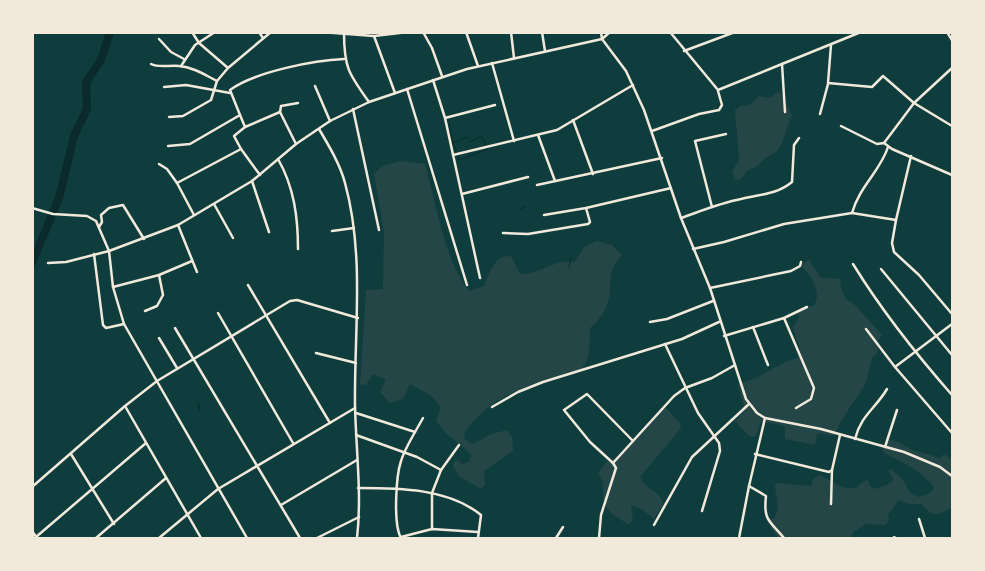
<svg xmlns="http://www.w3.org/2000/svg" width="985" height="571" font-family="'Roboto Condensed',sans-serif">
<style>
.green{fill:#244646}
.lines{fill:none;stroke-linecap:round;stroke-linejoin:round}
.stream{stroke:#0a2a2b;stroke-width:1}
.river{stroke:#0a2a2b;stroke-width:8}
.minor{stroke:#f1e9da;stroke-width:2.5}
</style>
<rect width="100%" height="100%" fill="#0f3d3e"/>
<g class="green">
<path d="M778 92 783 96 792 116C788 124 782 145 778 150 771 156 764 157 759 165L747 171 741 179 735 180 732 172 739 160 735 110 740 106 750 105 759 96 770 98Z"/>
<path d="M402 161 425 164C436 202 444 260 469 291L484 286C490 272 494 255 511 256L520 274C543 274 552 259 575 262L584 247 597 241 612 245 622 256C599 275 624 300 590 328 589 341 592 360 581 369 575 374 560 376 552 378 518 388 484 403 464 433L465 440 473 444 492 434 507 430 512 437 513 451 484 471 485 485 481 489 460 477 453 466 455 460 463 464 468 462 472 455 447 434 436 421 441 407 432 396 410 384 403 399 390 403 380 392 386 380 373 374 366 385 360 384 366 290 383 289 384 233 374 174 382 166Z"/>
<path d="M809 260 820 277 840 279 841 289 846 299 855 305 882 335 877 343 878 352 872 358 866 383 841 421 834 436 820 433 817 435 815 445 785 439V427L778 424 761 422 755 437 749 436 735 421 745 411 738 384 756 378 781 364 802 356 793 328 799 318 798 313 814 305C823 291 810 274 800 265Z"/>
<path d="M665 407 680 423 681 428 640 477C644 489 662 492 663 504L654 519 643 510 631 505 633 521 628 524C621 520 611 514 606 507 599 495 608 486 598 473L605 463 621 455Z"/>
<path d="M888 439C898 441 904 446 913 450 922 454 929 452 939 459L944 454 952 460V508C937 514 935 520 922 504H909L899 500 888 515 889 521 885 525 866 524 853 532 851 538H778L771 528 769 520 774 518 778 510 775 486 776 483 811 486 813 479 819 475C831 479 841 491 854 488 859 487 862 481 868 480L870 486 875 489 891 483 893 479 888 471 891 469C895 474 900 476 903 480 909 489 908 494 919 497L930 493 934 488C922 470 903 463 884 453L883 450Z"/>
</g>
<g class="lines">
<g class="stream">
<path d="M449 121C450 135 454 146 459 160L488 149 482 136 470 142 467 137 452 143"/>
<path d="M520 209 526 206"/>
<path d="M569 267 571 258"/>
<path d="M199 403V411"/>
</g>
<path class="river" d="M32 263 59 198 74 136 87 109 86 82 101 60 110 32"/>
<g class="minor">
<path d="M192 32 199 43 228 68"/>
<path d="M259 32 263 38"/>
<path d="M321 32 374 36 408 32"/>
<path d="M423 32 432 48 442 76"/>
<path d="M466 32 478 66"/>
<path d="M511 32 514 58"/>
<path d="M542 32 545 51"/>
<path d="M601 32 602 39 626 71 644 110 681 218 710 288 746 399 757 413 765 418 821 429 904 452 940 467 952 476"/>
<path d="M670 32 718 90 782 64 785 112"/>
<path d="M947 32 952 40"/>
<path d="M344 33C344 68 349 74 369 102"/>
<path d="M374 36 395 93"/>
<path d="M159 39 171 52 184 59"/>
<path d="M831 45 828 83 872 87 883 76 914 103 952 126"/>
<path d="M684 51 735 32"/>
<path d="M492 63 514 141"/>
<path d="M151 64C158 68 170 65 179 66 193 67 205 75 217 81L228 68 271 32"/>
<path d="M782 64 861 32"/>
<path d="M181 66 195 45 215 32"/>
<path d="M433 80 445 118 480 278"/>
<path d="M315 86 330 121"/>
<path d="M164 87 186 85 230 93"/>
<path d="M407 89 467 285"/>
<path d="M353 109 379 230"/>
<path d="M280 112 281 106 298 103"/>
<path d="M820 114 828 84"/>
<path d="M240 115 245 127 280 112 296 144"/>
<path d="M169 117 183 116 211 100 217 81"/>
<path d="M445 118 495 105"/>
<path d="M573 120 593 174"/>
<path d="M841 126 877 144 884 143 892 149 952 175"/>
<path d="M319 129C329 146 340 164 345 183 365 256 354 332 355 406 356 450 362 495 357 538"/>
<path d="M652 131 699 114 719 110 722 105 718 91"/>
<path d="M538 135 555 181"/>
<path d="M884 143 914 103 952 68"/>
<path d="M168 146 190 144 240 115 230 90C254 72 315 60 344 59"/>
<path d="M888 147C881 170 859 187 852 213L896 220"/>
<path d="M241 149 234 136 245 127"/>
<path d="M453 155 557 130 633 85"/>
<path d="M911 156 896 220 892 243 894 252 919 275 952 314"/>
<path d="M278 159C294 187 298 217 298 249"/>
<path d="M159 164 167 169 177 183"/>
<path d="M252 181 269 232"/>
<path d="M537 185 662 158"/>
<path d="M462 194 528 177"/>
<path d="M214 204 233 238"/>
<path d="M712 207 695 141 726 134"/>
<path d="M32 208 53 214 87 216 96 221 109 251 113 287 124 324 247 538"/>
<path d="M194 215 177 183 241 149 260 175"/>
<path d="M544 215 586 208 671 188"/>
<path d="M681 218C701 211 720 203 741 199 760 194 776 195 792 182L794 145 799 138"/>
<path d="M178 225 197 272"/>
<path d="M99 227 102 222 101 215 109 208 123 205 144 239"/>
<path d="M332 231 354 228"/>
<path d="M503 233 528 234 588 224 590 222 586 208"/>
<path d="M693 249 724 242 784 224 852 213"/>
<path d="M94 254 103 325 106 328 124 324"/>
<path d="M48 263 66 262 109 251 178 225 252 181 296 144 330 121 369 102 467 69 602 39 610 32"/>
<path d="M853 264C882 311 916 354 952 395"/>
<path d="M881 269 952 355"/>
<path d="M248 285 330 423"/>
<path d="M113 287 159 275 192 261"/>
<path d="M710 288 791 271 800 266 801 262"/>
<path d="M145 311 157 306 163 295 159 275"/>
<path d="M218 313 293 443"/>
<path d="M784 318 807 307"/>
<path d="M650 322 667 319 713 301"/>
<path d="M952 324 895 367 952 433"/>
<path d="M753 327 768 365"/>
<path d="M175 328 300 538"/>
<path d="M866 329 895 367"/>
<path d="M724 336 784 318 814 388 811 399 796 408"/>
<path d="M159 338 177 368"/>
<path d="M665 344 698 413 719 443 720 451 702 511"/>
<path d="M316 353 356 363"/>
<path d="M125 406 201 538"/>
<path d="M492 407 518 392 543 382 682 339 719 322"/>
<path d="M356 413 415 432C410 441 404 451 401 461 396 476 393 524 401 538"/>
<path d="M765 418 749 486 766 496C763 521 770 521 784 538"/>
<path d="M415 432 423 418"/>
<path d="M356 435 417 457 441 470 432 493V529"/>
<path d="M855 439C861 415 876 408 887 389"/>
<path d="M633 441 613 463 590 442 564 410 587 394 633 441 674 396 685 388 712 378 735 365"/>
<path d="M885 447 897 410"/>
<path d="M71 454 114 524"/>
<path d="M755 454 829 472 832 470 840 435"/>
<path d="M441 470 459 445"/>
<path d="M32 487 125 406 157 381 290 301 297 300 358 318"/>
<path d="M358 488C398 488 448 488 481 515L478 538"/>
<path d="M831 504 832 470"/>
<path d="M281 505 357 460"/>
<path d="M919 519 925 538"/>
<path d="M654 525 692 457 749 404"/>
<path d="M32 531 37 538"/>
<path d="M36 537 146 443"/>
<path d="M401 537 432 529 478 532"/>
<path d="M894 537 896 538"/>
<path d="M96 538 166 478"/>
<path d="M159 538 218 489 355 408"/>
<path d="M317 538 359 517"/>
<path d="M556 538 563 527"/>
<path d="M599 538 601 515 616 468 613 463"/>
<path d="M739 538 749 486"/>
</g>
</g>
<rect width="985" height="571" fill="none" stroke="#f1e9da" stroke-width="68"/>
</svg>
